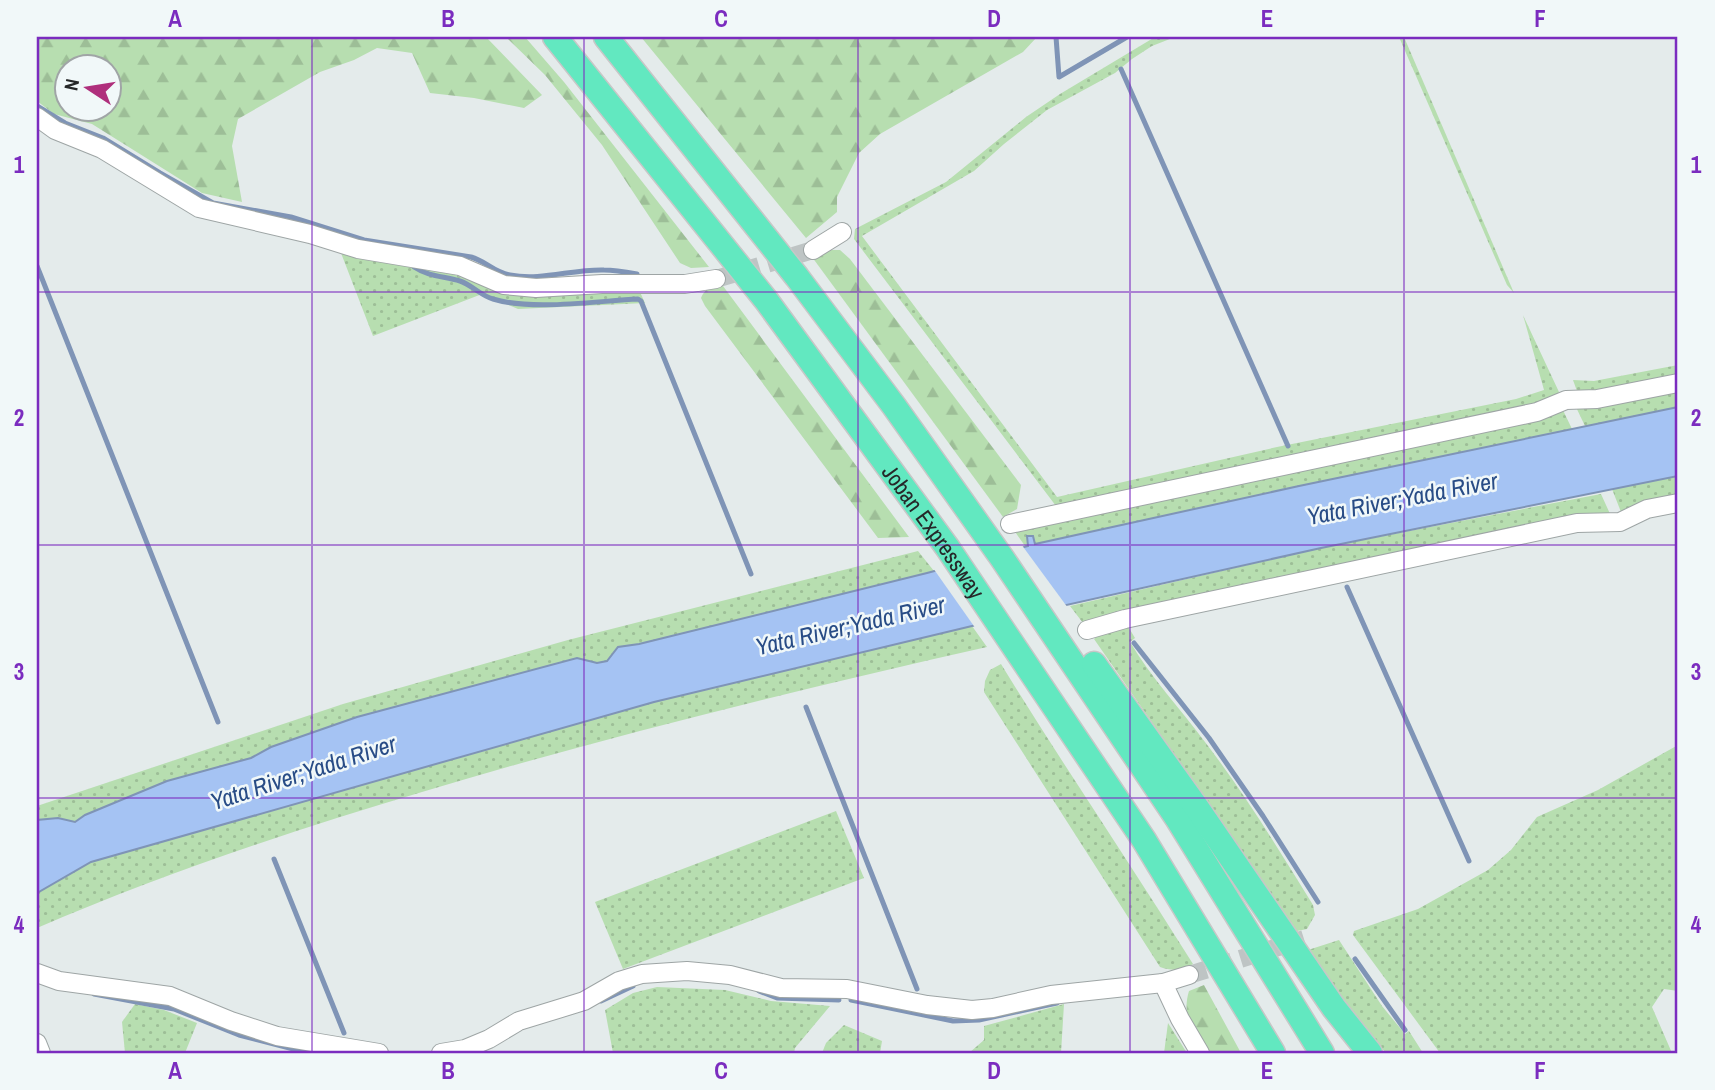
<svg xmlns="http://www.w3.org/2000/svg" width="1715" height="1090" font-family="'Archivo Narrow',sans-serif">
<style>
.grass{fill:url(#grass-dots)}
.forest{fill:url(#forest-firs);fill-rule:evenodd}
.water{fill:#a5c3f3;stroke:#7f94b6;stroke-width:2}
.pier{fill:#e4ebeb}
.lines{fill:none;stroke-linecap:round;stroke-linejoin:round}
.stream{stroke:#7f94b6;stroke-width:5}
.minor-tunnel{stroke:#bec4c4;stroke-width:18;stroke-dasharray:18 9;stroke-linecap:butt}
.minor-casing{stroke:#9ea5a5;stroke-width:20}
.highway-casing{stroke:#c7c7c7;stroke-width:27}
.minor{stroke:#fff;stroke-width:18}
.highway{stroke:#62e8c0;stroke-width:24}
.grid{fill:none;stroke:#7b2cbf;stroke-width:2;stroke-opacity:0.55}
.labels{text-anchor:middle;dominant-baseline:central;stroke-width:5;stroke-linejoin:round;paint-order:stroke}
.street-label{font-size:23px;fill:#262829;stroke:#f1f8f9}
.water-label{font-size:24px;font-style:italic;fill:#284c86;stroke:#f1f8f9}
.neatline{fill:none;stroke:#7b2cbf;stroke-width:2.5}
.grid-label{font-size:23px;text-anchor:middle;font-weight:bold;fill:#7b2cbf}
</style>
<defs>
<pattern id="grass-dots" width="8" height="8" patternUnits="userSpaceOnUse" patternTransform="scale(1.75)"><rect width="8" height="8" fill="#b7deb0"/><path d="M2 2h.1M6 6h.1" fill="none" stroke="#9dbe97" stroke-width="1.8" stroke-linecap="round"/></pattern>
<pattern id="forest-firs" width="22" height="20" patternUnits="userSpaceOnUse" patternTransform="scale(1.75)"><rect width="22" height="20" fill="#b7deb0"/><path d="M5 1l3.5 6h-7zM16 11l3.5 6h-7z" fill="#9dbe97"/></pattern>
</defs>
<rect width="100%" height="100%" fill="#e4ebeb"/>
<g class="grass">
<path d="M1155 37H1175L1152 46 1132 59 1115 73 1047 110 1004 144 974 171 862 236 1057 497 1277 447 1516 399 1544 390 1523 315 1559 392 1554 399 1056 506 854 239 855 229 946 182 1026 117 1060 94Z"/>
<path d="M1399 37H1404L1514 293 1507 285Z"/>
<path d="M341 253 435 268 478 283 572 294 640 292 645 303 518 309 482 294 373 336Z"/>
<path d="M1678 365V376L1578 394 1573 380 1594 381Z"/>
<path d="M1678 388V407L1585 426 1574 403Z"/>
<path d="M1561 406 1572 429 1034 544 1032 536H1028V545L1025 546 1013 529Z"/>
<path d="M1678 476V495L1621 512 1612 489Z"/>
<path d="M1601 494 1611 516 1593 513 1555 520 1196 595 1083 623 1070 606 1321 548Z"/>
<path d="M918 551 934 571 639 644 618 647 607 661 597 663 577 658 357 717 271 747 251 758 167 781 85 815 75 822 58 818 37 820V806L343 704 568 640Z"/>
<path d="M1118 625 1129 628 1135 638 1130 642C1152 679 1180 708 1205 742 1245 794 1279 850 1313 905L1315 915 1307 929 1297 931 1094 639 1106 628Z"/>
<path d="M972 626 987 647C797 690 608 736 422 792 291 831 162 874 37 928V893L91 862 654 702Z"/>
<path d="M1001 664C1063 765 1130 863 1193 964 1182 971 1172 971 1160 967L984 692 985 681 990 670Z"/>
<path d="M1678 745V991L1664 989 1652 1007 1672 1053H1440L1353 935 1354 931 1418 909 1488 870 1511 850 1537 817 1598 790Z"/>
<path d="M836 811 864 878 623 969 595 902Z"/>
<path d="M1339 940 1382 1006 1405 1034 1409 1031 1423 1053H1386L1369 1034 1308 950Z"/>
<path d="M657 987 725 990 771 1001 830 1006 795 1048 794 1053H613L605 1010 633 993Z"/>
<path d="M135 1004 164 1010 197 1023 185 1053H125L122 1022Z"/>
<path d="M1064 1004 1061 1053H969L984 1040V1026Z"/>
<path d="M1168 1023 1187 1053H1164Z"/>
<path d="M844 1025 882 1041 880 1053H822L826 1043Z"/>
</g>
<g class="forest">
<path d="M37 37H486L542 95 524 108 474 98 430 93 412 53 377 48 354 60 320 72 238 119 232 146 242 202 202 193 92 124 54 114 37 101ZM66 66H108V108H66Z"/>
<path d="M506 37H525L564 82 709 267 691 268 680 263 602 145 545 75Z"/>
<path d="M641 37H1037L1023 52 880 134 859 153 837 197V212L806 238Z"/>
<path d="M829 250H840L850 259 1021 485 1017 509 1003 517 812 257Z"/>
<path d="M723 286 909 537 878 538 705 306 701 298C706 287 711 287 723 286Z"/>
<path d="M1204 985 1241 1053H1207C1194 1032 1181 1017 1189 991Z"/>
</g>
<path class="water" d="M1678 407V476L1321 548 972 626 654 702 91 862 37 893V820L58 818 75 822 85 815 167 781 251 758 271 747 357 717 577 658 597 663 607 661 618 647 639 644 927 573 1028 546 1027 536H1033L1035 544 1299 486Z"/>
<path class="pier" d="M1021 544 1068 608 976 629 933 568Z"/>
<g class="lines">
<g class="stream">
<path d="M1056 37 1059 77 1127 37"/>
<path d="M1121 69 1288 446"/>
<path d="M37 106 65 123 103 138 160 173 213 203 291 217 364 240 471 257C486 261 493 272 510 275 542 281 572 269 604 270 615 270 626 272 637 274"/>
<path d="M37 266 218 722"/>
<path d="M414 267C429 277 444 276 460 281 472 285 481 296 493 299 532 311 596 301 638 299L641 301 751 574"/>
<path d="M1347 587 1469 861"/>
<path d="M1134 643 1209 738 1263 816 1318 902"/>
<path d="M806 707 917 989"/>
<path d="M274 859 344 1033"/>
<path d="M1355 959 1405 1030"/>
<path d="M759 991 777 998 839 1000"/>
<path d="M94 994 174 1009 239 1035 309 1053"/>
<path d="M851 1000 953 1021 979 1020 1057 1003"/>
<path d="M601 1001 633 986"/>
</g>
<g class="minor-tunnel">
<path d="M716 279 813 250"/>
<path d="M1189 975 1304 939"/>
</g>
<defs>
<g id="minor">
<path d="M37 117 55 130 102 149 199 208 310 234 358 249 460 266 504 285 536 288 602 284H685L716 279"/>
<path d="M813 250 842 232"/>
<path d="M1010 524 1537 412 1566 400 1597 399 1678 383"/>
<path d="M1087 630 1125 619 1577 523 1620 522 1647 509 1678 503"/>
<path d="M37 973 59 981 170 996 231 1021 277 1036 379 1053"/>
<path d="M1163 983 1180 1019 1200 1053"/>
<path d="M37 1043 41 1053"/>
<path d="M441 1053 465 1049 489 1039 519 1021 584 1001 619 981 642 974 687 971 730 975 781 988 847 989 927 1005 972 1010 993 1008 1051 995 1163 983 1189 975"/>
</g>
<g id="highway">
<path id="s1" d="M555 37 766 300 947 547 1144 840 1273 1053"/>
<path d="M606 37 797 277 894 406 1002 558 1177 818 1322 1053"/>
<path d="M1094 664 1197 808 1334 1008 1370 1053"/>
</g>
</defs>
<use href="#minor" class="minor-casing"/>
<use href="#highway" class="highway-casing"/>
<use href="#minor" class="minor"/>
<use href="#highway" class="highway"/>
</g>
<path class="grid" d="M312 37V1053M584 37V1053M858 37V1053M1130 37V1053M1404 37V1053M37 292H1678M37 545H1678M37 798H1678"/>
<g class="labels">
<g class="street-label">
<text stroke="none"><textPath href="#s1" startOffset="623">Joban Expressway</textPath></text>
</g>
<g class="water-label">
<text transform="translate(1402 498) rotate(-11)">Yata River;Yada River</text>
<text transform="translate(850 625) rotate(-13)">Yata River;Yada River</text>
<text transform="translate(303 772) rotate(-18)">Yata River;Yada River</text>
</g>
</g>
<rect width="1715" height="1090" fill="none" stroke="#f1f8f9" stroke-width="77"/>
<g transform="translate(88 88) rotate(282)"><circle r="33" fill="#f1f8f9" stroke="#a0a5a6" stroke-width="2"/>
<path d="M0-5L12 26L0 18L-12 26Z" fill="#af2f7c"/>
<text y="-10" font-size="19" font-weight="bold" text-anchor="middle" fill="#262829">N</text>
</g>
<rect x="38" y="38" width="1638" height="1014" class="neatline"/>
<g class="grid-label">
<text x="175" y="27">A</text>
<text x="448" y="27">B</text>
<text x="721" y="27">C</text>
<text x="994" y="27">D</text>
<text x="1267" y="27">E</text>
<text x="1540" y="27">F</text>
<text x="19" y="173">1</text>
<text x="1696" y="173">1</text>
<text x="19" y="426">2</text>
<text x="1696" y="426">2</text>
<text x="19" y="680">3</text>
<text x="1696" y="680">3</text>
<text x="19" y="933">4</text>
<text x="1696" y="933">4</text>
<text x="175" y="1079">A</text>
<text x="448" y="1079">B</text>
<text x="721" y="1079">C</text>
<text x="994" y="1079">D</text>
<text x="1267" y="1079">E</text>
<text x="1540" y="1079">F</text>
</g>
</svg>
